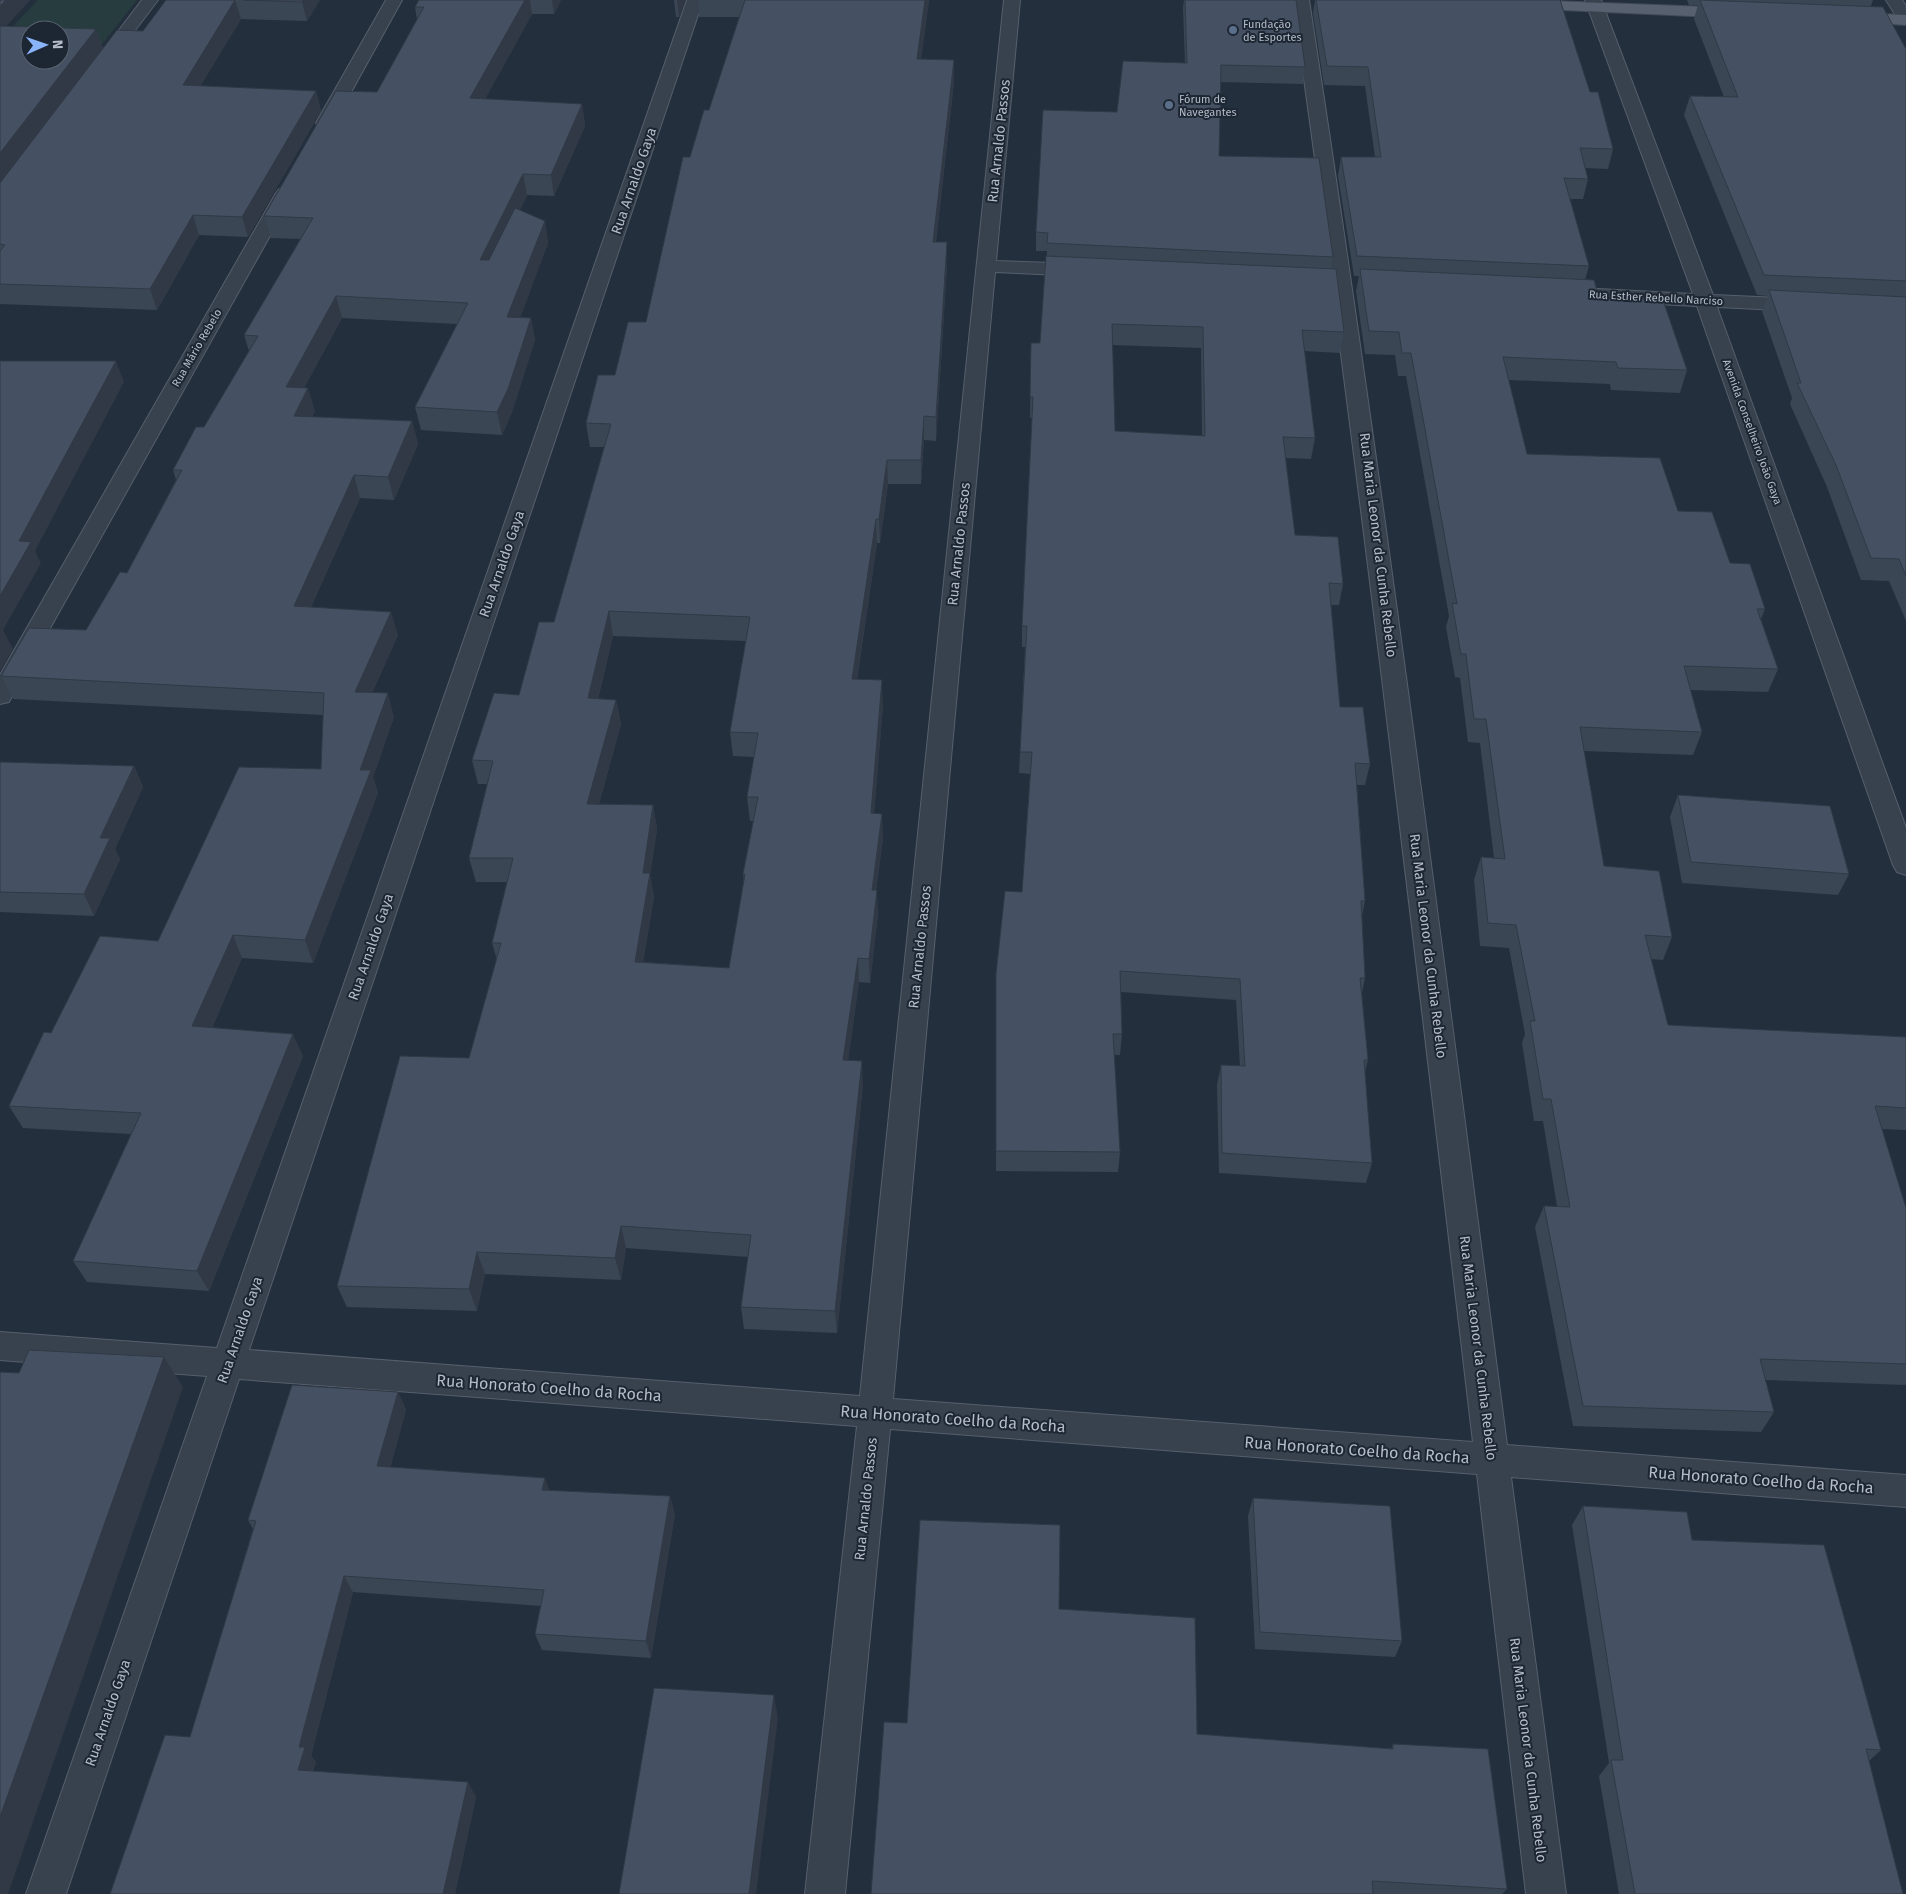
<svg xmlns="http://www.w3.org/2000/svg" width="1906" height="1894" font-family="'Fira Sans',sans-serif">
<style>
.green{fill:#263c3f}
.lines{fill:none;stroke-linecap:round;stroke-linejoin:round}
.minor-casing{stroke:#565f6c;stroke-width:2}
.major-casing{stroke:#414a57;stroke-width:2}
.minor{fill:#38414e;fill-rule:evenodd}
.major{fill:#56606e;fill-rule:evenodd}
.wall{fill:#3b4654;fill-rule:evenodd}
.shaded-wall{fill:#303945}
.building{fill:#455162;stroke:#303945;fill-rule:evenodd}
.service-dot{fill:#5c6f8a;stroke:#1d2633;stroke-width:2}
.labels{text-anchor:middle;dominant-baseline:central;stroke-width:4;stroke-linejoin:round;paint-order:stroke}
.far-poi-label{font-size:11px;fill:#b4bcc9;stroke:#1d2633;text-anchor:start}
.far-street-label{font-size:11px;fill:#b4bcc9;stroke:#1d2633}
.street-label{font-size:14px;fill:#b4bcc9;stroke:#1d2633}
.near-street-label{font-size:16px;fill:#b4bcc9;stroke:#1d2633}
</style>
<rect width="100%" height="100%" fill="#242f3e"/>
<path class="green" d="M38 0H137L100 47 60 30H30L0 40Z"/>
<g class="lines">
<defs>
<g id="minor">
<path d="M142 0H158L111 62H99L97 59Z"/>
<path d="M386 0H402L334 123 331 127 325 128 319 127 316 123Z"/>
<path d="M687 0H703L249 1350 860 1396 1004 0H1020L996 261 1083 264 1090 266 1093 270 1090 274 1083 276 995 272 893 1399 1473 1442C1416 961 1361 480 1293 0H1309C1383 481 1444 963 1507 1445L1906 1475V1507L1511 1477 1566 1894H1526L1477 1474 890 1429 845 1894H805L857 1426 239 1379 66 1894H26L207 1376 0 1360V1332L217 1348Z"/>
<path d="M1585 0H1601L1713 295 1802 299 1809 301 1812 305 1809 309 1802 311 1717 307 1906 828V875L1897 872 1893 865 1697 306 1560 299 1553 297 1550 293 1553 289 1560 287 1693 294Z"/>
<path d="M1886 0H1902L1906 6V24L1900 22Z"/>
<path d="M285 188 291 189 294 193 12 696 9 702 0 704V675L276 193 279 189Z"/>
</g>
<g id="major">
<path d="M1525 0 1735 8 1741 10 1743 13 1741 16 1735 18 1519 8 1517 5 1519 2Z"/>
<path d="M1853 13 1906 15V25L1847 21 1845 18 1847 15Z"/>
</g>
</defs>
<use href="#minor" class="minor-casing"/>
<use href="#major" class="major-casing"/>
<use href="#minor" class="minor"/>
<use href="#major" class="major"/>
</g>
<g class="wall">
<path d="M0 0H30L6 26 96 29 103 48 143 31 166 0H320L307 21 241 19 200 86 316 91 321 111 248 237 199 235 157 310 0 304Z"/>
<path d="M419 0H561L554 14H532L485 99 582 104 585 126 554 196 527 195 520 210 545 221 548 243 520 317 531 318 535 340 512 412 502 435 421 430 415 407 457 324 342 318 304 388 315 411 312 417 412 421 418 444 394 500 360 498 311 607 398 635 372 693 394 717 373 777 378 793 313 963 242 958 212 1028 303 1056 209 1291 87 1282 73 1261 131 1134 23 1128 9 1106 51 1033 158 941 321 769 323 715 13 699 1 676 86 630 127 573 176 480 173 470 204 427 249 351 244 335 301 239 271 238 264 216 377 92 417 20 415 7Z"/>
<path d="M674 0H685L679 17H676Z"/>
<path d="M698 0H929L921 59 954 60V82L936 242 947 265 936 441 924 440 921 484H888L880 543H877L857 680 883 705 874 813 883 838 876 890 878 914 870 983 859 982 848 1060 863 1084 837 1333 744 1329 741 1307 748 1257 626 1248 621 1280 485 1274 477 1311 347 1307 337 1286 469 1058 497 960 492 943 507 882H476L469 858 487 784H478L472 760 519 695 554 622 604 447H590L586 423 646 322 690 157 709 110 739 17H699ZM613 636 746 641 730 732 733 756 754 757 747 797 750 821H754L743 874 744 882 729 968 643 962 654 897 650 875 657 829 653 805 599 804 621 724 616 700 598 699Z"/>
<path d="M1184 0H1296L1305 67 1303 84 1221 82 1219 156 1333 257 1331 269 1344 332 1340 353 1304 351 1315 438 1311 459 1285 458 1295 535 1343 584 1339 605H1331L1340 707 1370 764 1365 785H1357L1365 901 1362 916 1365 978 1362 993 1368 1060 1365 1072 1372 1163 1366 1183 1219 1173 1217 1085 1221 1065 1240 1066 1236 1000 1121 992 1122 1034 1120 1055H1114L1120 1152 1118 1172 996 1171V974L1022 892 1030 774 1019 773 1025 647H1022V626L1032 418H1030L1031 343H1040L1047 251H1036V232L1117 112 1185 63 1183 8ZM1112 345 1201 348 1202 436 1115 431Z"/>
<path d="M1315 0H1560L1590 92 1613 149 1608 169 1585 168 1588 179 1583 199H1570L1589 266 1585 280 1599 298 1687 370 1680 393 1611 390 1610 384 1509 380 1527 454 1678 511 1730 563 1765 609 1761 619 1778 669 1768 692 1690 690 1702 732 1693 755 1584 751 1604 866 1672 937 1663 960 1651 959 1668 1025 1906 1037V1130L1882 1129 1906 1208V1385L1765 1380 1774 1412 1761 1432 1573 1426 1535 1227 1544 1206H1557L1543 1121H1534L1522 1043 1525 1034 1509 948 1480 946 1474 880 1481 857 1494 858 1480 743 1468 742 1460 678 1455 677 1446 627 1449 616 1406 376H1398L1395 355 1365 354 1356 291 1359 276H1354L1338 176 1341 157H1375L1365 86 1324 85 1313 13Z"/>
<path d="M1687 0H1873L1871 6 1906 49V621L1889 581 1861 580 1827 487 1790 404 1792 398 1762 311 1768 296 1757 295 1684 115 1690 96 1724 97 1694 19 1698 5H1689Z"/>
<path d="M0 762 134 766 143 787 115 849 120 859 94 916 0 912Z"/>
<path d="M1678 795 1849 874 1838 895 1682 883 1670 817Z"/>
<path d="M398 1392 406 1410 390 1467 549 1490 675 1514 651 1658 542 1650 535 1634 541 1606 353 1592 311 1756 316 1762 313 1771 476 1797 455 1894H110L190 1737 253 1529 248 1520Z"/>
<path d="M1253 1498 1402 1641 1395 1657 1255 1649 1248 1516Z"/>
<path d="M1583 1506 1692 1540 1881 1750 1869 1761 1903 1894H1619L1599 1776 1609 1763 1572 1525Z"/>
<path d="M1059 1609 1197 1734 1391 1749 1393 1744 1507 1889 1502 1894H871Z"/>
</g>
<g class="shaded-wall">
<path d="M6 0H30L0 32V6Z"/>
<path d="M235 0 241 19 189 105 183 85Z"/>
<path d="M303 0H320L307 21 302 2Z"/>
<path d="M525 0H530L532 14 474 119 470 98Z"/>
<path d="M552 0H561L554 14Z"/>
<path d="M677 0H685L679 17Z"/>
<path d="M925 0H929L918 81 917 59Z"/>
<path d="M96 29 103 48 0 183V153Z"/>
<path d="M954 60V82L933 265V242Z"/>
<path d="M316 91 321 111 248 237 242 217Z"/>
<path d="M582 104 585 126 554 196 551 175Z"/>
<path d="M523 174 527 195 485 282 480 260Z"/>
<path d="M193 215 199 235 157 310 150 289Z"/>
<path d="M545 221 548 243 512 340 507 317Z"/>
<path d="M947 242V265L936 441V417Z"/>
<path d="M336 296 342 318 292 410 286 387Z"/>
<path d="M531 318 535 340 512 412 502 435 497 412Z"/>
<path d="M116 361 124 382 35 551 41 563 3 630 13 649 0 671V596L19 541Z"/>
<path d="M308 388 315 411 300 439 294 416Z"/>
<path d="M924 416V440L921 484V460Z"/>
<path d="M412 421 418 444 394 500 388 477Z"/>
<path d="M887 460 888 484 880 543 879 519Z"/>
<path d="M354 475 360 498 301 629 294 606Z"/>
<path d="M876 519 877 543 853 704 852 679Z"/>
<path d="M609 611 613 636 592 722 588 698Z"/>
<path d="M391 612 398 635 362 715 355 692Z"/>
<path d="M882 680 883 705 872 837 871 813Z"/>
<path d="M388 693 394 717 373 777 378 793 313 963 305 940 360 770Z"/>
<path d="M616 700 621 724 592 829 587 804Z"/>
<path d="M134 766 143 787 115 849 120 859 94 916 84 894 100 838Z"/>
<path d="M653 805 657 829 650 875 654 897 639 986 635 962 643 873Z"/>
<path d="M882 814 883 838 873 914 872 890Z"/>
<path d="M877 890 878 914 870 983 869 959Z"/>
<path d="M233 935 242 958 203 1048 192 1026Z"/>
<path d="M858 958 859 982 845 1083 843 1060Z"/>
<path d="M293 1034 303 1056 209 1291 197 1271Z"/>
<path d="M862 1061 863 1084 837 1333 835 1311Z"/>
<path d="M621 1226 626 1248 621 1280 615 1258Z"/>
<path d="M477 1252 485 1274 477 1311 469 1289Z"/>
<path d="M164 1357 183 1387 8 1894H0V1817Z"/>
<path d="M398 1392 406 1410 386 1484 377 1466Z"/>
<path d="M545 1478 551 1495 542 1490Z"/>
<path d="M670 1496 675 1514 651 1658 646 1641Z"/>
<path d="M344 1576 353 1592 311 1756 316 1762 309 1785 298 1770 299 1747Z"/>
<path d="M774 1695 778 1718 756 1894H749Z"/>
<path d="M468 1782 476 1797 455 1894H443Z"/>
</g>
<g class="building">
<path d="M0 0H6L0 6Z"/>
<path d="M166 0H235L183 85 316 91 242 217 193 215 150 289 0 284V251L5 245 0 244V183L117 30 143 31Z"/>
<path d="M243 0H303L302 2Z"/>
<path d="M419 0H525L470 98 582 104 551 175 523 174 480 260H489L515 208 545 221 507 317 531 318 508 389 497 412 415 407 468 303 336 296 286 387 308 388 294 416 412 421 388 477 354 475 294 606 391 612 355 692 388 693 360 770H371L305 940 233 935 192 1026 293 1034 197 1271 73 1261 141 1113 9 1106 44 1032 51 1033 100 936 158 941 239 767 321 769 324 693 1 676 29 628 86 630 120 572 127 573 182 470H173L196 427H204L258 336 244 335 313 218 264 216 336 91 377 92 424 7H415Z"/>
<path d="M745 0H925L917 59 954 60 933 242H947L936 417 924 416 921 460H887L879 519H876L852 679 882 680 871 813 882 814 872 890H877L869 959 858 958 843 1060 862 1061 835 1311 741 1307 751 1235 621 1226 615 1258 477 1252 469 1289 337 1286 400 1056 469 1058 501 943H492L513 858H469L493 761 472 760 494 693 519 695 539 622H554L611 424 586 423 598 375H615L628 322H646L683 157H690L704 110H709ZM609 611 750 617 730 732 758 733 747 797H758L743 874H745L729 968 635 962 650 873H643L653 805 587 804 616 700 588 698Z"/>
<path d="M1185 0H1296L1305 67 1221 65 1219 156 1319 158 1333 257 1047 243 1048 233 1036 232 1043 110 1117 112 1123 61 1187 63Z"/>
<path d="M1316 0H1560L1590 92H1598L1613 149 1580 148 1588 179 1564 178 1589 266 1357 256 1341 157H1381L1368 67 1327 66Z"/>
<path d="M1700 0 1883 7 1906 49V281L1764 275 1690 96 1738 97Z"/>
<path d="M0 26 96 29 0 153ZM30 30H60V60H30Z"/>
<path d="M1046 256 1336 269 1344 332 1302 330 1315 438 1283 437 1295 535 1338 537 1343 584 1329 583 1340 707H1363L1370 764 1355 763 1365 901H1361L1365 978H1360L1368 1060H1364L1372 1163 1222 1153 1221 1065 1245 1066 1240 979 1120 971 1122 1034H1113L1120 1152 996 1151V974L1005 891 1022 892 1032 752H1020L1027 626H1022L1033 397H1030L1031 343H1040ZM1112 324 1203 327 1205 436 1115 431Z"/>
<path d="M1360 269 1594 280 1599 298 1663 300 1687 370 1618 368 1616 362 1503 357 1527 454 1660 458 1678 511 1712 512 1730 563 1750 564 1765 609H1757L1778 669 1684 666 1702 732 1580 727 1604 866 1659 871 1672 937 1645 935 1668 1025 1906 1037V1108L1875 1106 1906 1208V1364L1760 1359 1774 1412 1583 1406 1544 1206 1570 1207 1551 1099H1543L1530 1021H1535L1516 925 1488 923 1481 857 1505 859 1486 719H1474L1466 654H1461L1452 603 1457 604 1411 353H1402L1399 332 1369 331Z"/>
<path d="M1769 290 1906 297V576L1899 559 1871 558 1836 465 1797 383H1801Z"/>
<path d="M0 361H116L19 541 31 542 0 596Z"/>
<path d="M0 762 134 766 100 838H110L84 894 0 892Z"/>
<path d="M1678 795 1830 806 1849 874 1691 862Z"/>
<path d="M29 1350 164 1357 0 1817V1372L19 1373Z"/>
<path d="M292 1385 398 1392 377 1466 545 1478 542 1490 670 1496 646 1641 535 1634 544 1590 344 1576 299 1747H305L298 1770 468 1782 443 1894H110L165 1735 190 1737 256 1521 248 1520Z"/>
<path d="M1253 1498 1390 1506 1402 1641 1260 1632Z"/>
<path d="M1583 1506 1687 1512 1692 1540 1824 1545 1881 1750 1866 1749 1903 1894H1635L1611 1760H1623Z"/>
<path d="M920 1520 1060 1525 1059 1609 1195 1618 1197 1734 1393 1749V1744L1488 1749 1507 1889 1372 1881 1373 1894H871L884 1722 907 1723Z"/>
<path d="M654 1688 774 1695 749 1894H619Z"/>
</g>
<g class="service-dot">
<circle cx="1233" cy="30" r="5"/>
<circle cx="1169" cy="105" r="5"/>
</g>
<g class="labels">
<g class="far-poi-label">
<text x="1243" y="24">Fundação<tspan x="1243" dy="13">de Esportes</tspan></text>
<text x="1179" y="99">Fórum de<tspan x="1179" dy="13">Navegantes</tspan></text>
</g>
<g class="far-street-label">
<text transform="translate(1656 298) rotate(3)">Rua Esther Rebello Narciso</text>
<text transform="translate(197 348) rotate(-60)">Rua Mário Rebelo</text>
<text transform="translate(1752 432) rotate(70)">Avenida Conselheiro João Gaya</text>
</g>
<g class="street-label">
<text transform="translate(999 141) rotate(-84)">Rua Arnaldo Passos</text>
<text transform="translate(634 181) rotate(-71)">Rua Arnaldo Gaya</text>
<text transform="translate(959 544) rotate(-84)">Rua Arnaldo Passos</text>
<text transform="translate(1378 545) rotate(83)">Rua Maria Leonor da Cunha Rebello</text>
<text transform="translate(502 564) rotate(-71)">Rua Arnaldo Gaya</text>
<text transform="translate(1428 946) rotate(83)">Rua Maria Leonor da Cunha Rebello</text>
<text transform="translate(371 947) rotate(-71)">Rua Arnaldo Gaya</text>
<text transform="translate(920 947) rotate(-84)">Rua Arnaldo Passos</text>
<text transform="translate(240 1330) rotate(-71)">Rua Arnaldo Gaya</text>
<text transform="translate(1478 1348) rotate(83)">Rua Maria Leonor da Cunha Rebello</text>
<text transform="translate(866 1499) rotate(-84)">Rua Arnaldo Passos</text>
<text transform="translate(108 1713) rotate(-71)">Rua Arnaldo Gaya</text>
<text transform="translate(1528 1750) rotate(83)">Rua Maria Leonor da Cunha Rebello</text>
</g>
<g class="near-street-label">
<text transform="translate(549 1388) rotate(4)">Rua Honorato Coelho da Rocha</text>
<text transform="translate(953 1419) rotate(4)">Rua Honorato Coelho da Rocha</text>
<text transform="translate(1357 1450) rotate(4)">Rua Honorato Coelho da Rocha</text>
<text transform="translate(1761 1480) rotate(4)">Rua Honorato Coelho da Rocha</text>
</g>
</g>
<g transform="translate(45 45) rotate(88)"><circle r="24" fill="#1d2633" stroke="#59626f"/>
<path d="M0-4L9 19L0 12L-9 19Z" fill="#8ab4f8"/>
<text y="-8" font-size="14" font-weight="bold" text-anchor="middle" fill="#b4bcc9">N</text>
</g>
</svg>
